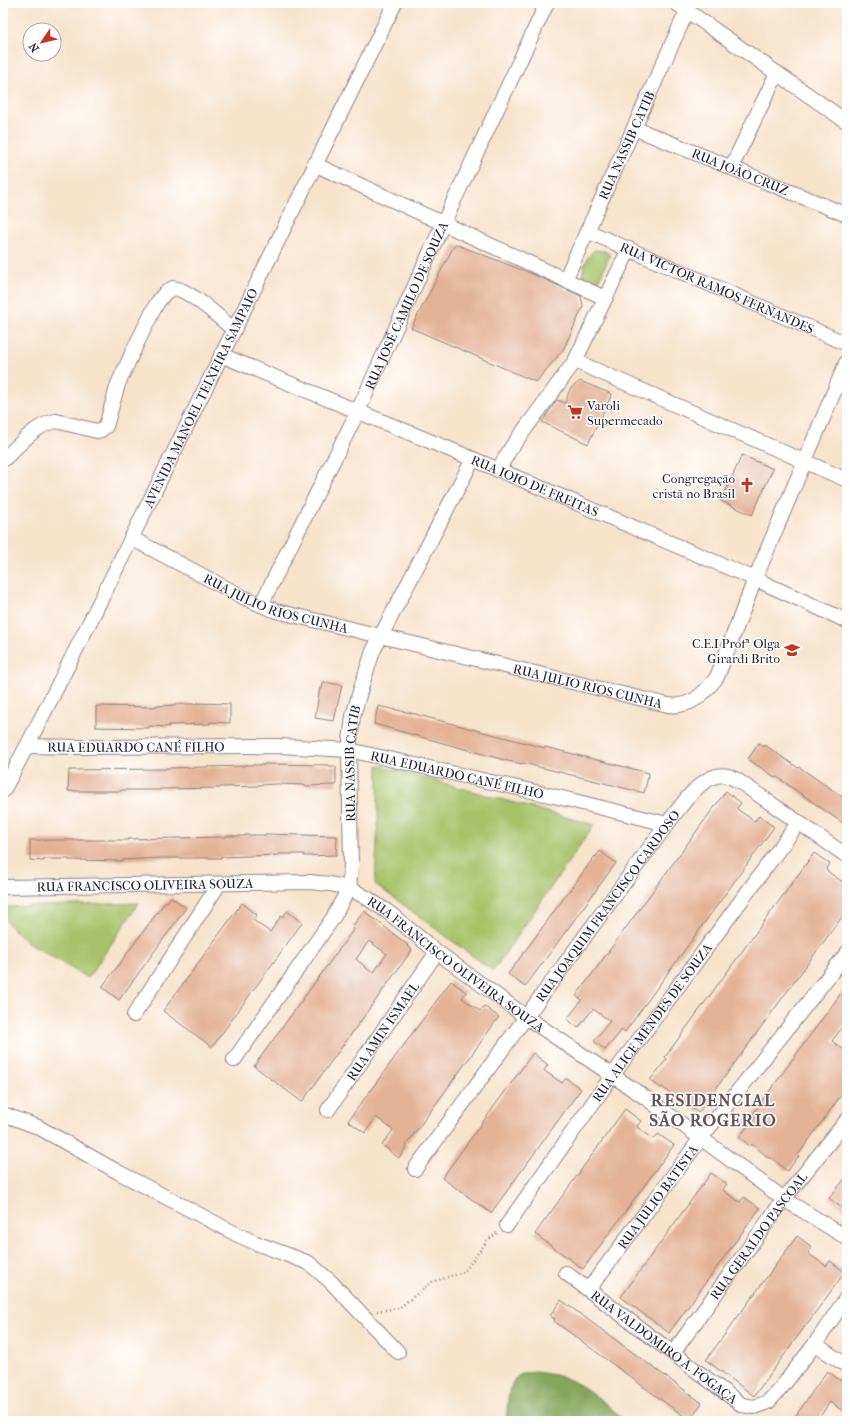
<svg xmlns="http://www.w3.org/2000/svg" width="850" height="1424" font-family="'IM FELL French Canon',serif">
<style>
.green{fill:#a6c167;stroke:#647251}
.forest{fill:#84a75c;stroke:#53644c}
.building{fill:#e3b296;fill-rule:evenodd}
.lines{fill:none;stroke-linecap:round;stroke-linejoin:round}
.minor-casing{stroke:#8c8282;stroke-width:16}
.path{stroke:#8c8282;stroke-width:2.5;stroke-dasharray:1 3;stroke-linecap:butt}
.minor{stroke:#fff;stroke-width:14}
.labels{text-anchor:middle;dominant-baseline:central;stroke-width:3;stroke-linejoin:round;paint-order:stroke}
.street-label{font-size:13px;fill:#22223b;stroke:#fff}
.poi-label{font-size:13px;fill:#22223b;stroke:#fff;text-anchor:end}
.district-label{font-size:17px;font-weight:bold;letter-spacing:1px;fill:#66545b;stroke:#fff}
</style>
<rect width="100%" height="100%" fill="#fff"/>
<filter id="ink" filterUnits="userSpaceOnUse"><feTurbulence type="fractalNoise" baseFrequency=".025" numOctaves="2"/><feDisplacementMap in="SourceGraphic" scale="8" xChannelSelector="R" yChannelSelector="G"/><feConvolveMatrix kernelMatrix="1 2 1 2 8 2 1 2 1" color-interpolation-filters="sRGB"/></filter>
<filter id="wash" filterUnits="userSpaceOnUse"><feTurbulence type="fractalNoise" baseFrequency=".012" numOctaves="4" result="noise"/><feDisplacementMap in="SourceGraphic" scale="16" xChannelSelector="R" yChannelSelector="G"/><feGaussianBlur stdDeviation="0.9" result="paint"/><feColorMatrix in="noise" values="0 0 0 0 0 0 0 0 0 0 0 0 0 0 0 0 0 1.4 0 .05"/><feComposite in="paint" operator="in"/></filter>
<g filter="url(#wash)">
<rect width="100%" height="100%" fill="#f6e3ca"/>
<g class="green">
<path d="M595 250 605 251 610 255 598 282 589 283C587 281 584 279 583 276 582 267 588 254 595 250Z"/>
<path d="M378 765 594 825 493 971 375 884 378 818Z"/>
<path d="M139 903 88 978 26 942 3 918V907Z"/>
</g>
<path class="forest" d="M535 1372C542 1373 549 1374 556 1375 583 1382 605 1403 625 1421H506C508 1407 506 1380 522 1374 525 1372 531 1373 535 1372Z"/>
<g id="blocks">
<g class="building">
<path d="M455 244 530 273 581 296 583 307 563 350 536 382 411 328Z"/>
<path d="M580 381 612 394 588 444 542 422 557 400 565 403 570 389Z"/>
<path d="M742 455 773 469 752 515 721 501Z"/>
<path d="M323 682 342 685 334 721 315 718 320 688 322 689Z"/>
<path d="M196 703 230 704V723L210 722V724L169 725V727L149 726V728L96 727V706L155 707V706L176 705V704H196Z"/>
<path d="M378 706 411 713 545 748V747L649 773 644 793 523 763 522 764 508 761 374 724Z"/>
<path d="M759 743 764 747 765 745 798 768 799 767 847 800V826L777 777 776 778 748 759Z"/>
<path d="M264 764 329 765V766H336V785L304 786V785L278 784 258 785V786L220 787V788L160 789V790H121V791H68L69 770 166 769V768L244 766V765H264Z"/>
<path d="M726 791 741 803 737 808 738 810 755 821 759 816 774 827 625 1032 622 1030 605 1050 594 1041 610 1021 593 1009 578 1028 567 1019 582 1000 576 996Z"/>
<path d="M265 834 337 836 336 855 304 856V854H279V855L221 857V858H160L122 860V861L69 860V859H44V861L30 860V840H128V839L226 837V836H245V835H265Z"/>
<path d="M600 851 616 863 525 987 508 974 595 856 596 857Z"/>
<path d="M814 853 830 864 826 869 827 871 847 885V910L698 1113 682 1100 680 1102 662 1087 661 1088 650 1080 667 1059 665 1057Z"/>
<path d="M171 897 186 908 119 1000 102 987 166 901 167 902Z"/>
<path d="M242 903 257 915 253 920 270 932 281 916 283 917 287 911 302 923 212 1047 163 1011Z"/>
<path d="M364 911 408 945 407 946 412 950 302 1102 254 1066 354 929 352 927ZM369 941 387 954 374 972 372 971 371 972 356 959Z"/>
<path d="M451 981 466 992 462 998 480 1011 484 1006 499 1017 406 1145 407 1146 399 1158 382 1145 393 1130 376 1117 365 1133 348 1121Z"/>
<path d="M847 985V1021L832 1041 847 1052V1087L798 1155 799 1156 787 1171 771 1157 770 1159 752 1144 750 1146 739 1137 755 1117 752 1115Z"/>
<path d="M533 1053 548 1065 544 1070 546 1072 562 1083 566 1078 581 1089 491 1213 442 1178Z"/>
<path d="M625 1109 641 1121 637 1126 638 1128 654 1139 658 1134 674 1145 583 1269 535 1234Z"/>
<path d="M711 1173 727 1184 723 1189 724 1191 740 1202 744 1197 760 1208 669 1333 621 1297Z"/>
<path d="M847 1176V1212L829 1198Z"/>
<path d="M797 1236 812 1247 808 1253 809 1254 826 1266 830 1261 845 1272 754 1396 706 1360Z"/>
<path d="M561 1300 702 1403 689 1420 554 1321 555 1319 550 1316Z"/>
<path d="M827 1371 847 1385V1414L830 1402 817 1421H792Z"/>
</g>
</g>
</g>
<g filter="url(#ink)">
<use href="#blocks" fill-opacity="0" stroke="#8c8282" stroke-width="1"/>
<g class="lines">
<defs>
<g id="minor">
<path d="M676 3 847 122"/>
<path id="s1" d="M634 128 847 215"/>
<path d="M314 164 605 298"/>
<path d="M731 168 777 73"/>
<path id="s2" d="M587 231 847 344"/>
<path id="s3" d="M565 280 687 11"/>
<path id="s4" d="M221 355 473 459 755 579 847 621"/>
<path d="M575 361 847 480"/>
<path d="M3 460C19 446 34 425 56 421L97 431 101 430 106 426 118 384 137 343 157 303 165 293 173 288C189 289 221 319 233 329"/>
<path d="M498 470 511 448 575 361 629 249"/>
<path id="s5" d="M131 538 245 598 276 611 668 705C691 708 704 694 717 677L755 579 847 361"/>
<path id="s6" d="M261 605 358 411 443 224 547 3"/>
<path id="s7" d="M27 746 78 747 280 746 349 750 558 797 667 824"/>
<path id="s8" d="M3 791C48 708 89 623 131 539 219 360 306 181 395 3"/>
<path id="s9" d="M3 887 309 882 330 884 349 888 367 898 388 912 437 952 526 1017 646 1098 784 1199 847 1238"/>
<path d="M134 1015 219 884"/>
<path id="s10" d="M234 1060 333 918 349 888 351 866 349 750 353 716 361 688 373 651 473 459"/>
<path id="s11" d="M328 1110 437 952"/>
<path d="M3 1114 38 1127 118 1172 238 1235 256 1243 309 1263 331 1282 398 1352"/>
<path id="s12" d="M415 1169 667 824C680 808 704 769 728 776 731 777 734 779 737 780L847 856"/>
<path id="s13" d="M507 1225 612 1076 799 822"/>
<path id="s14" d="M566 1273 742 1405 754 1407 768 1402 781 1388 815 1344 847 1297"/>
<path id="s15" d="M589 1289 701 1138 847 953"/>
<path d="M815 1344 847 1366"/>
<path id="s16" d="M673 1353 784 1199 847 1120"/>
</g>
</defs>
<use href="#minor" class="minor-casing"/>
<path class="path" d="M377 1311 399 1308 432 1282 464 1272 487 1241 497 1233"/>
<use href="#minor" class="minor"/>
</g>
</g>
<defs>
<symbol id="supermarket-bare" viewBox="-9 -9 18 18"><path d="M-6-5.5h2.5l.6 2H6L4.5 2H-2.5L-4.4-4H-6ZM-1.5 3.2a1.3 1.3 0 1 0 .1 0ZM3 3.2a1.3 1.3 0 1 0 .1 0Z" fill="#c8321e" stroke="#fff" stroke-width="2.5" paint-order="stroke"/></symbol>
<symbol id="church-bare" viewBox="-9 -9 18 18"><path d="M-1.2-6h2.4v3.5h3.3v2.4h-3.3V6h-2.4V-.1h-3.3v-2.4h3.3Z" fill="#c8321e" stroke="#fff" stroke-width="2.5" paint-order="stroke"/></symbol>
<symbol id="school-bare" viewBox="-9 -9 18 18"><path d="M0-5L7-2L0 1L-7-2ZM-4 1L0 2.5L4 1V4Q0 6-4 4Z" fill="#c8321e" stroke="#fff" stroke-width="2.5" paint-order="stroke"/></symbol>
</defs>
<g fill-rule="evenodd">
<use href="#supermarket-bare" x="564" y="401" width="22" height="22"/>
<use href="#church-bare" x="736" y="474" width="22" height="22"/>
<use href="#school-bare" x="781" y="639" width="22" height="22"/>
</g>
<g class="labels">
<g class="street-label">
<text stroke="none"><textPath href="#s3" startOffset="148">RUA NASSIB CATIB</textPath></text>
<text stroke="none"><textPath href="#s1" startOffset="115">RUA JOÃO CRUZ</textPath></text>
<text stroke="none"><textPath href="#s2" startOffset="142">RUA VICTOR RAMOS FERNANDES</textPath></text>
<text stroke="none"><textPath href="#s6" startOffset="333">RUA JOSÉ CAMILO DE SOUZA</textPath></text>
<text stroke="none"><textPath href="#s8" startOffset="440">AVENIDA MANOEL TEIXEIRA SAMPAIO</textPath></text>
<text stroke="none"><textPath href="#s4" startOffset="340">RUA IOIO DE FREITAS</textPath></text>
<text stroke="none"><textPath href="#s5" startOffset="160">RUA JULIO RIOS CUNHA</textPath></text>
<text stroke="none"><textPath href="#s5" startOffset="483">RUA JULIO RIOS CUNHA</textPath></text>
<text stroke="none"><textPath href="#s7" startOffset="109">RUA EDUARDO CANÉ FILHO</textPath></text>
<text stroke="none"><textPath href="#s10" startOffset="332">RUA NASSIB CATIB</textPath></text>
<text stroke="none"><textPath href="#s7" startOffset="433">RUA EDUARDO CANÉ FILHO</textPath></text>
<text stroke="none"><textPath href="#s9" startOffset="142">RUA FRANCISCO OLIVEIRA SOUZA</textPath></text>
<text stroke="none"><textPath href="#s12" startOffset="326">RUA JOAQUIM FRANCISCO CARDOSO</textPath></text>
<text stroke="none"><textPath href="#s9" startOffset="478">RUA FRANCISCO OLIVEIRA SOUZA</textPath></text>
<text stroke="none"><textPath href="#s13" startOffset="249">RUA ALICE MENDES DE SOUZA</textPath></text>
<text stroke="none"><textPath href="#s11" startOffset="96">RUA AMIN ISMAEL</textPath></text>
<text stroke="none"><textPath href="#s15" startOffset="115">RUA JULIO BATISTA</textPath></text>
<text stroke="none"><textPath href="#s16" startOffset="145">RUA GERALDO PASCOAL</textPath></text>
<text stroke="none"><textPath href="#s14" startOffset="123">RUA VALDOMIRO A. FOGAÇA</textPath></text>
</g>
<g class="poi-label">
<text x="587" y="405" text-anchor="start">Varoli<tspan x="587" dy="15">Supermecado</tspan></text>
<text x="735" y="478">Congregação<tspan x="735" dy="15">cristã no Brasil</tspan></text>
<text x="780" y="643">C.E.I Profª Olga<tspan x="780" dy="15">Girardi Brito</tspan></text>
</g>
<g class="district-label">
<text x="713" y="1100">RESIDENCIAL<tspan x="713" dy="20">SÃO ROGERIO</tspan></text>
</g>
</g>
<rect width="850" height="1424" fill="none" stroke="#fff" stroke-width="16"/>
<g transform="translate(42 42) rotate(235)"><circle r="19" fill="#ffffff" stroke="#a7a7b1"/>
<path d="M0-3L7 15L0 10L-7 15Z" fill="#c8321e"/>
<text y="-6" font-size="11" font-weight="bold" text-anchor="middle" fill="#22223b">N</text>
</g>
</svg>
